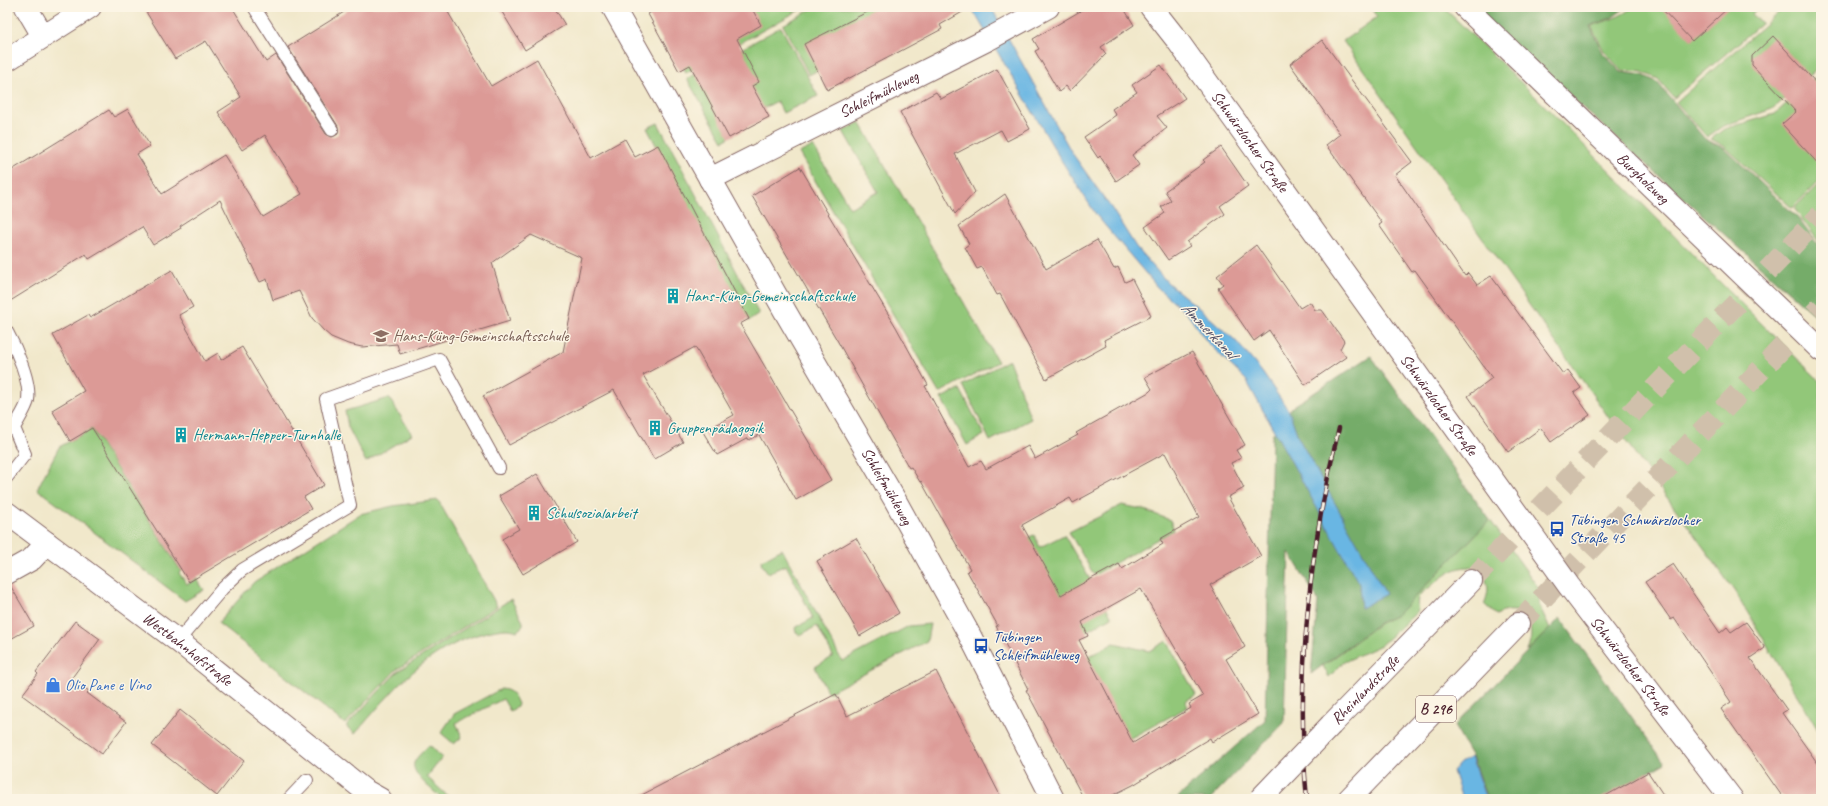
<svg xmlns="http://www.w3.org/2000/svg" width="1828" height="806" font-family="Caveat,sans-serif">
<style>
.green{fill:#92c779;stroke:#6e7352}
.forest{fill:#75ac69;stroke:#60664a}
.water{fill:#69b6e3;stroke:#5a6a87}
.building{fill:#dc9a96;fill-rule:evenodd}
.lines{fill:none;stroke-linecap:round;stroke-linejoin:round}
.primary-tunnel{stroke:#d0c0ab;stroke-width:22;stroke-dasharray:22 11;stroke-linecap:butt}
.lane-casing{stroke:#846563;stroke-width:14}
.street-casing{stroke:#846563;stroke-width:24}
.secondary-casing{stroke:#846563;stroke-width:24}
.primary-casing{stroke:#846563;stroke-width:24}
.lane{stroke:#fff;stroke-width:12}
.street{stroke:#fff;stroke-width:22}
.secondary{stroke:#fff;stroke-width:22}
.primary{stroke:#fff;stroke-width:22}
.rail-casing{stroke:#4a1f2b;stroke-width:4.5}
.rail{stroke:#fcf5e5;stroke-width:3;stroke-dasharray:9;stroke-linecap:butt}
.primary-bridge-casing{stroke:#846563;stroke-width:24;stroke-linecap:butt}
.primary-bridge{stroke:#fff;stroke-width:22}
.labels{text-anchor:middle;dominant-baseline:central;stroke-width:3;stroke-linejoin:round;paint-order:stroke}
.shield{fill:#fcf5e5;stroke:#7f5f63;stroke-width:1}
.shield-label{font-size:15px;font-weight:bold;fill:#4a1f2b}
.street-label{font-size:16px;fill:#4a1f2b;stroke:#fcf5e5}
.culture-label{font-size:16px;fill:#0d838f;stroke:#fcf5e5;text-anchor:start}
.education-label{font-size:16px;fill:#785e54;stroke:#fcf5e5;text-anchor:start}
.transit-label{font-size:16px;fill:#164399;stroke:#fcf5e5;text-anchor:start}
.shop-label{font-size:16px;fill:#366cbe;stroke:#fcf5e5;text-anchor:start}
.water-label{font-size:17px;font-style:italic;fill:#55546b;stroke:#fcf5e5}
</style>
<rect width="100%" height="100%" fill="#fcf5e5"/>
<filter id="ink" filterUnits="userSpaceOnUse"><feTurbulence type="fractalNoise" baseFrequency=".025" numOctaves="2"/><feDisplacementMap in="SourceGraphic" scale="8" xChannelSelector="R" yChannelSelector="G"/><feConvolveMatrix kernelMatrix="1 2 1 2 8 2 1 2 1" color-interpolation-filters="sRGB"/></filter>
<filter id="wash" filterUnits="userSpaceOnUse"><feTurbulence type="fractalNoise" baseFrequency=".012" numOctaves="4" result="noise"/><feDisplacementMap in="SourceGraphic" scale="16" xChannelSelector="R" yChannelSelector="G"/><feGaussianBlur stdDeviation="0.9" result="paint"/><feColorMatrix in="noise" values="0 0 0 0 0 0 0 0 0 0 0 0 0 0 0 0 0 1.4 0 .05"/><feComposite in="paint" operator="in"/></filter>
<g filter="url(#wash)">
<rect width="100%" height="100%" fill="#f1e8cb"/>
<g class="green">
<path d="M746 7H805L686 73 682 65Z"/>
<path d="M815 7H899L895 29 809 75 783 25Z"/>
<path d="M1370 7H1443C1572 129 1693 258 1821 382V735L1737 595 1709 555 1609 418 1343 41 1377 17Z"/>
<path d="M1633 7H1759L1752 14 1762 23 1674 98 1658 79 1642 72 1621 70 1604 51 1591 26C1606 21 1621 17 1633 7Z"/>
<path d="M1785 7H1811L1821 17V66L1772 109 1723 126 1707 137 1676 102Z"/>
<path d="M781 27 818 96 783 113 777 101 726 129 730 137 723 141 687 79Z"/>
<path d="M1821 72V179L1792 208 1724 146 1711 139 1724 129 1775 114Z"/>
<path d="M860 122 998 362 939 393 799 153 813 146 850 208 878 192 843 131Z"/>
<path d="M658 123 759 314 749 321 647 128Z"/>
<path d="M1821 182V245L1794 208Z"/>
<path d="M1009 360 1031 419 990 441 963 385Z"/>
<path d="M960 389 984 435 967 445 941 398Z"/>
<path d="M389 398 412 434 366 462 348 427 345 411Z"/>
<path d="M92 429 181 571 179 573 187 584 197 579 204 590 185 601 37 489 59 447Z"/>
<path d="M438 500 497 606 396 670 345 724 218 623 254 582 360 514 393 506Z"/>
<path d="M1122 505 1142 509 1170 520 1174 530 1094 575 1069 532Z"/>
<path d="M1490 520 1540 590 1539 605 1550 628 1527 651C1538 627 1525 600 1496 615L1484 604C1488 595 1490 586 1484 577 1469 555 1443 575 1429 588 1426 590 1421 593 1419 596 1417 599 1417 607 1418 611L1381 645 1344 662 1329 677 1323 666 1380 623 1397 615Z"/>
<path d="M1034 535 1040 547 1064 535 1112 617 1079 635 1027 538Z"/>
<path d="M782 549 842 661 909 626 930 624 927 641 828 693 815 667 833 656 817 626 800 635 796 633 795 628 813 618 786 565 768 573 761 563 762 560Z"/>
<path d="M511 599 523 622V626L517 631C507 627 497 630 487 632 426 648 394 689 355 734L346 726 397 672Z"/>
<path d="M1167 641 1196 695 1185 701 1188 707 1125 741 1082 660 1114 643 1149 651Z"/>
<path d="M501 689C512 690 514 695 518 704L517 707 510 711 503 699 456 723 462 737 454 744 441 733 454 714Z"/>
<path d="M428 746 432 747 442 758 427 777 451 799H443C435 792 411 775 414 763 416 757 424 751 428 746Z"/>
</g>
<g class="forest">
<path d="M1470 7H1627L1611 18 1590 26 1603 53 1621 72 1643 75 1657 82 1705 139 1724 148 1797 217 1821 249V321Z"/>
<path d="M1371 356 1490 520 1397 615 1379 623 1311 674 1318 600 1289 552 1284 723 1210 799H1176L1265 720 1272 435 1292 407Z"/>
<path d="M1560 618 1665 763 1601 799H1487L1472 757 1454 726Z"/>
</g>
<g class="water">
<path d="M971 7H991L1072 153 1112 209 1136 247 1168 283 1200 309 1236 341 1262 372 1289 411 1299 439 1386 594 1361 608 1359 584 1246 380 1207 342 1188 315 1158 288 1097 216 1061 160Z"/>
<path d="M1471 757 1486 799H1462L1453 771 1460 763Z"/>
</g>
<g id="blocks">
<g class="building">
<path d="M143 7H232L266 62 276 55 326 134 332 137 338 134V126L288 47 352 7H445L491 86 537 59 591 158 625 139 635 157 658 145 749 319 740 324 831 480 796 500 759 435 749 440 748 438 717 455 703 432 734 415 695 347 643 375 683 442 654 459 614 390 509 445 483 396 563 352 582 258 531 235 492 263 510 321 400 354 397 344 362 347 348 344 331 337 324 331 312 318 299 291 273 300 267 279 260 282 220 200 180 226 181 228 153 245 142 227 89 259 86 254 7 303V173L109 110 114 117 128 109 150 146 137 154 162 194 224 155 263 217 302 194 265 135 242 150 218 112 241 97 206 41 175 59Z"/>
<path d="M499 7H554L565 25 525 50Z"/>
<path d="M660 7H751L761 25 737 39 759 82 752 86 769 117 729 138 690 65 679 71 648 14Z"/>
<path d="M877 7H971L940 25 942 29 827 90 804 44Z"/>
<path d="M1087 7H1123L1134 25 1101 47 1106 54 1070 91 1066 86 1059 92 1035 51 1039 49 1033 39Z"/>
<path d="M1660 7H1729L1692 41Z"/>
<path d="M1773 36 1821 88V167L1782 124 1796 112 1752 65V56Z"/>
<path d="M1322 40 1412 162 1395 175 1465 276 1468 273 1477 285 1491 276 1563 374 1568 370 1581 388 1574 393 1590 415 1551 442 1541 428 1508 452 1468 396 1492 378 1415 270 1412 272 1379 225 1382 223 1326 145 1340 134 1290 64Z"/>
<path d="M1161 65 1185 98 1157 116 1167 128 1132 155 1139 165 1116 181 1100 156 1098 158 1084 137 1116 115 1112 109 1137 92 1132 85Z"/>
<path d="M997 69 1030 129 1007 141 1001 130 955 154 975 192 955 214 900 112 936 92 941 99Z"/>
<path d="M1221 147 1248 186 1220 206 1225 214 1187 242 1190 246 1168 260 1145 227 1165 213 1161 207 1171 200 1165 191 1205 162 1203 160Z"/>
<path d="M800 167 896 327 928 385 925 386 969 467 981 461 986 469 1028 446 1035 459 1078 435 1076 433 1149 392 1152 389 1145 377 1192 352 1245 445 1236 450 1241 458 1231 463 1244 488 1228 497 1261 556 1210 585 1245 647 1226 659 1258 714 1212 742 1210 738 1133 785 1105 799H1084L1026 690 1028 689 996 626H998L967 571 970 569 921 481 920 482 911 467 909 468 837 340 752 196ZM1165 453 1199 517 1160 539 1163 544 1122 569 1119 564 1061 595 1022 525 1070 498 1073 503ZM1141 589 1203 696 1189 704 1191 708 1133 743 1079 640 1088 636 1082 622Z"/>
<path d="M1005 194 1046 269 1097 240 1114 269 1118 267 1125 282 1132 279 1151 316 1104 340 1106 346 1046 379 1000 294 997 295 982 267 977 269 965 247 969 244 959 226Z"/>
<path d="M1256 245 1300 308 1310 302 1315 310H1322L1344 341 1340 349 1346 357 1305 385 1269 330 1254 341 1218 288 1223 284 1217 276Z"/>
<path d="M172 270 193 307 179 315 205 361 218 353 221 360 242 347 324 485 304 497 311 509 189 582 92 428 70 441 52 410 84 391 53 335 88 315 90 318Z"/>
<path d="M537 474 577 542 523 574 502 539 519 529 499 496Z"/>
<path d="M856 538 899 613 860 636 817 561Z"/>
<path d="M1673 564 1720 633 1727 627 1731 632 1746 622 1765 648 1750 658 1787 710 1782 713 1821 768V791L1809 799H1784L1721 709 1731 702 1674 618 1671 620 1645 582Z"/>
<path d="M7 585H10L34 626 7 641Z"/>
<path d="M75 621 100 639 71 679 89 691 87 693 126 722 102 754 22 695 38 674 36 672Z"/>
<path d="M936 671 1002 799H634L836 694 847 716Z"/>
<path d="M180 710 244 761 217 796 152 745Z"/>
<path d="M1648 772 1666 799H1600Z"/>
</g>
</g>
</g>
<g filter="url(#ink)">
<use href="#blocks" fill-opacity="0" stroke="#846563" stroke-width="1"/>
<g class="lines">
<g class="primary-tunnel">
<path d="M1471 581 1821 215"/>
<path d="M1518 624 1821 307"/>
</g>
<defs>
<g id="lane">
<path d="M254 7 332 130"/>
<path d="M7 332C16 348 31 382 28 400 26 409 18 420 14 428L25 454 7 477"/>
<path d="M178 641 222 589 242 570 350 505 326 399 439 359 499 468"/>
<path d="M289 799 307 780"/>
</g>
<g id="street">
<path d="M26 7 43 36"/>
<path id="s1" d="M613 7 786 313 895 500 969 634 1053 799"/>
<path id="s2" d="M1151 7 1177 40 1569 586 1732 799"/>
<path id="s3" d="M1465 7 1821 350"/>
<path d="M7 60 90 7"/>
<path id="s4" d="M710 179 987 40 1048 7"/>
<path d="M7 573 32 559 47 543"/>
</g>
<g id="secondary">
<path id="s5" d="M7 513 178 641 364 790 380 799"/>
</g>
<g id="primary">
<path id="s6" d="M1331 725 1471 581"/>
<path d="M1349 799 1518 624"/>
</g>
</defs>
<use href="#lane" class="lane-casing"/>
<use href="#street" class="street-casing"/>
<use href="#secondary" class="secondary-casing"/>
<use href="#primary" class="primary-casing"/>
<use href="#lane" class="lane"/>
<use href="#street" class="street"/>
<use href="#secondary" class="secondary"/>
<use href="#primary" class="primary"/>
<defs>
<path id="rail" d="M1307 799C1295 679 1310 545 1339 428"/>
</defs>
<use href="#rail" class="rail-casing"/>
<use href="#rail" class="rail"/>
<defs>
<path id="primary-bridge" d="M1260 799 1331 725"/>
</defs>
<use href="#primary-bridge" class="primary-bridge-casing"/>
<use href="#primary-bridge" class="primary-bridge"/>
</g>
</g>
<defs>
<symbol id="building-bare" viewBox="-9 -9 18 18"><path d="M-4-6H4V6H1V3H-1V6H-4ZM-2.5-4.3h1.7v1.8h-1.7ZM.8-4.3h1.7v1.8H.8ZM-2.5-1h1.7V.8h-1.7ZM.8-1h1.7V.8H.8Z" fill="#0f9aa8" stroke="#fcf5e5" stroke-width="2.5" paint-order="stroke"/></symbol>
<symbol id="school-bare" viewBox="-9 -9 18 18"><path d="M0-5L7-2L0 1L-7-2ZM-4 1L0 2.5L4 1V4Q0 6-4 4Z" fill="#8d6e63" stroke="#fcf5e5" stroke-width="2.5" paint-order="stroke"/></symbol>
<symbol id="bus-bare" viewBox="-9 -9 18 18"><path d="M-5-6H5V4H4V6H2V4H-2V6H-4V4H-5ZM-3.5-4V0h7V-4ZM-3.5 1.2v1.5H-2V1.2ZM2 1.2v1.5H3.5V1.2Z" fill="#1a4fb4" stroke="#fcf5e5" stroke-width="2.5" paint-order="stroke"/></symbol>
<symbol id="shop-bare" viewBox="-9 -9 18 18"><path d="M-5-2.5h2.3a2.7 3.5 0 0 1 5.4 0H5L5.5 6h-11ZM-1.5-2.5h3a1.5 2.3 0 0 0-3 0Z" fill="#3f7fe0" stroke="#fcf5e5" stroke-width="2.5" paint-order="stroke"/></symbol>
</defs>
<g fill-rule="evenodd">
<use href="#building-bare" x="662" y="285" width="22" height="22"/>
<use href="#school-bare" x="370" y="325" width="22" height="22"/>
<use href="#building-bare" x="644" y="417" width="22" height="22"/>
<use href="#building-bare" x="170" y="424" width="22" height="22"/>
<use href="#building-bare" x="523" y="502" width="22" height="22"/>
<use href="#bus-bare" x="1546" y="518" width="22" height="22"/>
<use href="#bus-bare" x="970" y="635" width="22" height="22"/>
<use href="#shop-bare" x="42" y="674" width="22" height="22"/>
</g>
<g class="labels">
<rect class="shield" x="1416" y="696" width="40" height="26" rx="3"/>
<g class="shield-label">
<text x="1436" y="709">B 296</text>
</g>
<g class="street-label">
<text stroke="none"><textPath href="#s4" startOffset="189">Schleifmühleweg</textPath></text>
<text stroke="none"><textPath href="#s2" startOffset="167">Schwärzlocher Straße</textPath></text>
<text stroke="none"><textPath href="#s3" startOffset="247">Burgholzweg</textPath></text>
<text stroke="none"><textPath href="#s2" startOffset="491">Schwärzlocher Straße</textPath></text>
<text stroke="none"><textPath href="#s1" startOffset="552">Schleifmühleweg</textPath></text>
<text stroke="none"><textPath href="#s5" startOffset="226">Westbahnhofstraße</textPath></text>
<text stroke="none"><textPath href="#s2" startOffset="815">Schwärzlocher Straße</textPath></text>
<text stroke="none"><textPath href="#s6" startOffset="49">Rheinlandstraße</textPath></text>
</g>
<g class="culture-label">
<text x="685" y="296">Hans-Küng-Gemeinschaftschule</text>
<text x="667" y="428">Gruppenpädagogik</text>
<text x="193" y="435">Hermann-Hepper-Turnhalle</text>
<text x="546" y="513">Schulsozialarbeit</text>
</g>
<g class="education-label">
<text x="393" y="336">Hans-Küng-Gemeinschaftsschule</text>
</g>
<g class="transit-label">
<text x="1569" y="520">Tübingen Schwärzlocher<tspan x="1569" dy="18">Straße 45</tspan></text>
<text x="993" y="637">Tübingen<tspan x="993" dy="18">Schleifmühleweg</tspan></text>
</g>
<g class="shop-label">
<text x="65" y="685">Olio Pane e Vino</text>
</g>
<g class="water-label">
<text transform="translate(1209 330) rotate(46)">Ammerkanal</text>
</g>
</g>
<rect width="1828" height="806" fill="none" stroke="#fcf5e5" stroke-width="24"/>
</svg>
